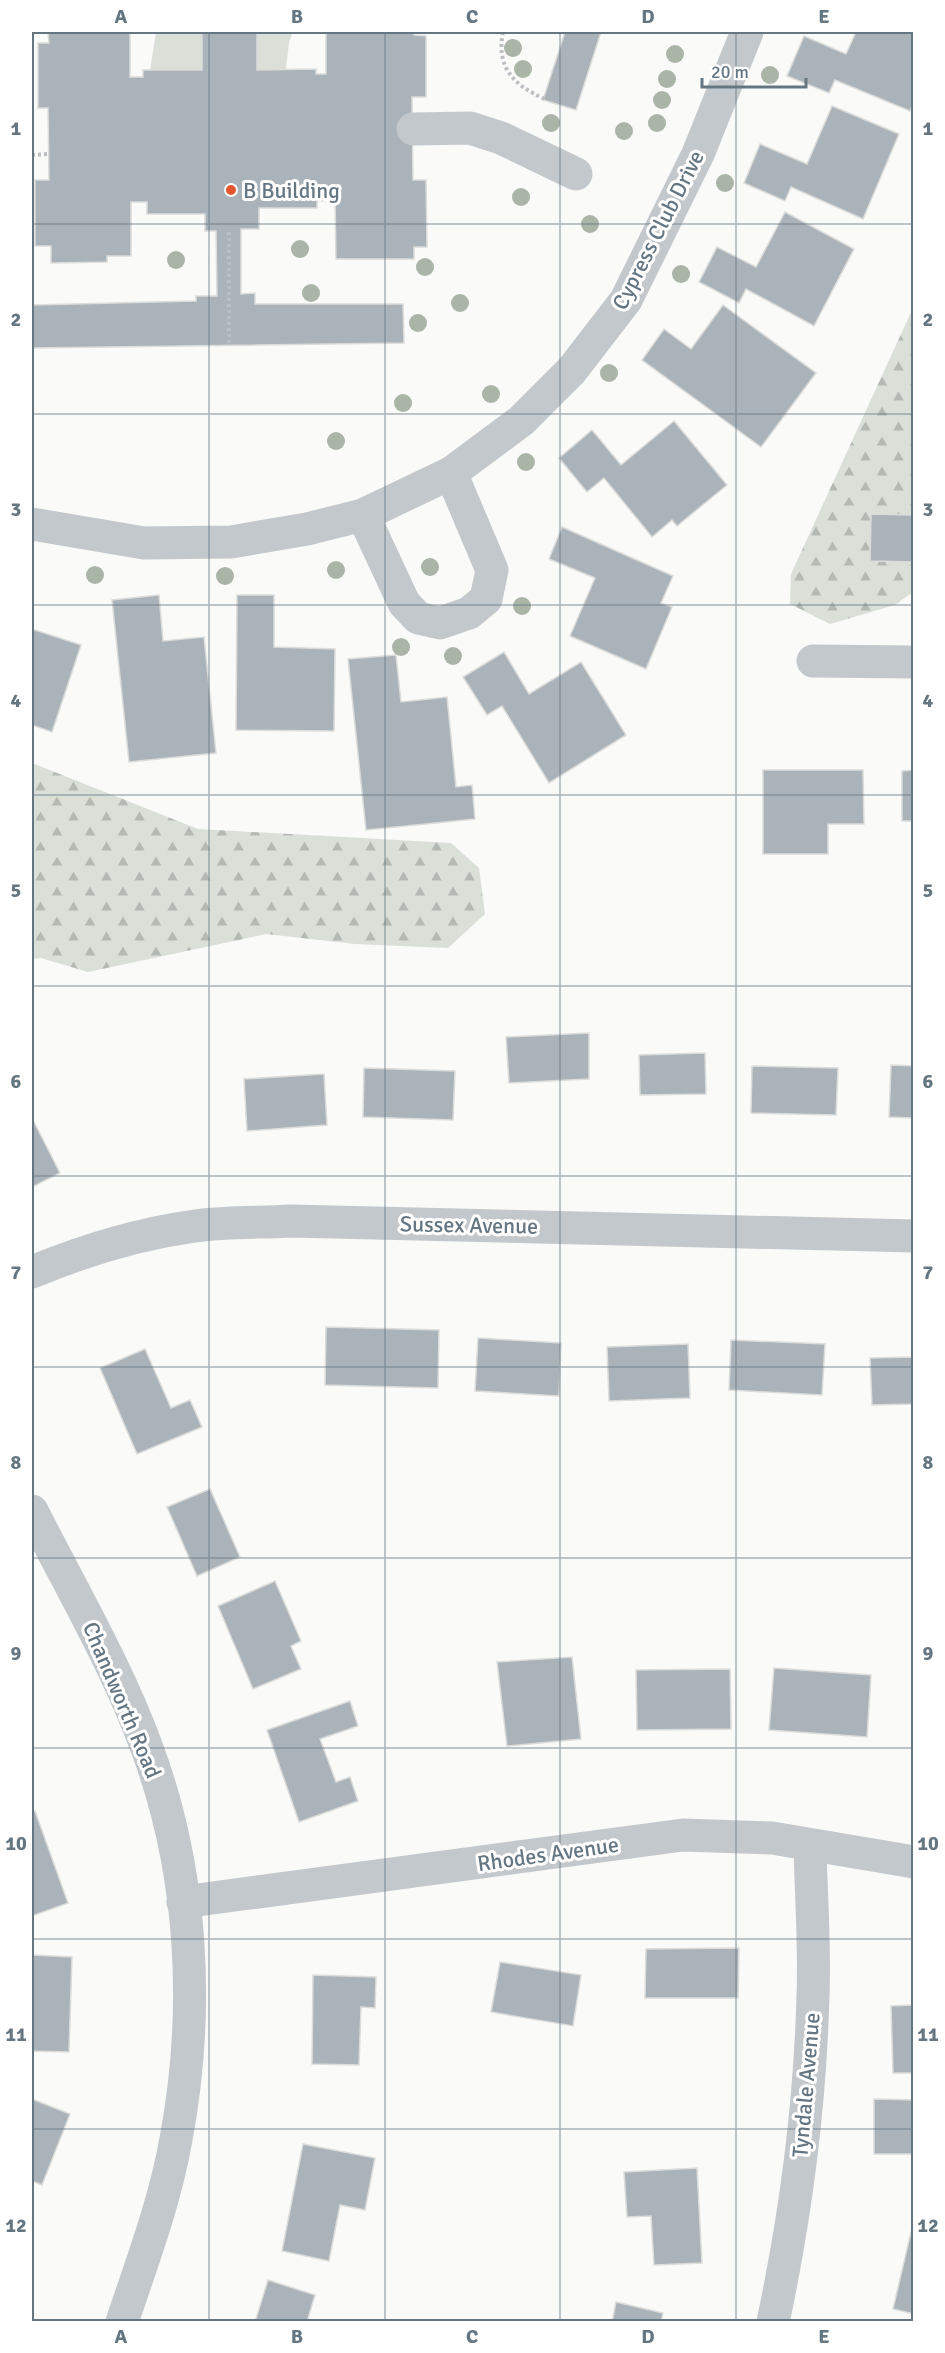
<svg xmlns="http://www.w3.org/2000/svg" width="945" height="2353" font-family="Signika,sans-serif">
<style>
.green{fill:#dadfd7}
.forest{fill:url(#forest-firs)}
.building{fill:#aab3b9;stroke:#dcdcda;stroke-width:1.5}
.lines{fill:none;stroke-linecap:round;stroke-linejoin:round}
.path{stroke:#bbbfc2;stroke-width:4;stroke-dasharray:3 3;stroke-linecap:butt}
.minor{stroke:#c3c8cc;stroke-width:33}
.tree{fill:#aab4a7}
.grid{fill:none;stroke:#657683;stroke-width:1.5;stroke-opacity:0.55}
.poi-dot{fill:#e4572e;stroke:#fff;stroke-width:2}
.labels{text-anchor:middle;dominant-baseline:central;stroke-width:6;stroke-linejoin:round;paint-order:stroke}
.poi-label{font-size:22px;fill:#657683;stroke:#fff;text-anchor:start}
.street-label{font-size:22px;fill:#657683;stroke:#fff}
.neatline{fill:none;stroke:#657683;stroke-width:2}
.grid-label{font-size:20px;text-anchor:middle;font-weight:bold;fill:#657683}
</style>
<defs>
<pattern id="forest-firs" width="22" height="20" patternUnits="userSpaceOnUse" patternTransform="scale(1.5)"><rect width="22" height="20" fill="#dadfd7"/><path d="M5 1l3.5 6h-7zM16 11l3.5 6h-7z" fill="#b4b9b4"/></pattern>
</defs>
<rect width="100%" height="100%" fill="#fafaf8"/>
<g class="green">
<path d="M156 32H202V70H150Z"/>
<path d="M257 32H293L289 42 286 69 257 70Z"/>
</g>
<g class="forest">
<path d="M913 308V592L895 605 830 624 790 604 791 574Z"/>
<path d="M32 763 198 829 451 843 479 868 485 914 448 948 355 944 266 934 88 972 41 958 32 959Z"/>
</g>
<g class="building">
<path d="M48 32H130V77H143V70H202V32H257V70L316 69V74H326V32H414V35L426 36V97H412L413 180H426L427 247H414V259H336L335 200 317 201V208H259V229H241V294L255 293V304H403L404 343 32 348V305L196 301V296H217L216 231H205V214H147V202H131V256H107V262L51 263V246H35V180H49L48 108H38V43H49Z"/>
<path d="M565 32H601L576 110 543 100Z"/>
<path d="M856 32H914V101L910 111 835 80 829 93 787 76 804 36 846 54Z"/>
<path d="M832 106 899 134 863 219 791 187 785 201 744 183 760 144 807 164Z"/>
<path d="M785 212 854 249 814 326 746 289 739 303 699 282 717 247 756 267Z"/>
<path d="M723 305 816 373 761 447 642 360 664 329 691 349Z"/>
<path d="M674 421 727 485 677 526 672 520 652 537 604 478 587 492 559 458 592 430 621 465Z"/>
<path d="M871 514 914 515V562L870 561Z"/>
<path d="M562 527 673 576 661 603 672 607 646 669 570 636 595 578 549 559Z"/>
<path d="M159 595 163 641 204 637 216 753 129 762 112 600Z"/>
<path d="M237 595H274V647L335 649 334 731 236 730Z"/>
<path d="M32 629 81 645 52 732 32 725Z"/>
<path d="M504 652 529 694 581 662 626 735 549 783 502 706 487 715 463 677Z"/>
<path d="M396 655 401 702 447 697 456 787 472 785 475 819 366 830 348 659Z"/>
<path d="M763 770H863L864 824H828V854H763Z"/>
<path d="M914 770V821H902V771Z"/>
<path d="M589 1033V1079L509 1083 506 1037Z"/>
<path d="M705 1053 706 1094 640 1095 639 1055Z"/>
<path d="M891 1065 914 1066V1118L889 1117Z"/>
<path d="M752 1066 838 1068 836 1115 751 1113Z"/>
<path d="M364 1068 455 1071 453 1120 363 1117Z"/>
<path d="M324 1074 327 1125 247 1131 244 1079Z"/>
<path d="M32 1118 60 1173 32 1187Z"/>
<path d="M326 1327 439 1330 438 1388 325 1385Z"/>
<path d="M478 1338 561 1343 559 1396 475 1391Z"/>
<path d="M731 1340 825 1344 822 1395 729 1390Z"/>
<path d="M688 1344 690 1398 609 1401 607 1347Z"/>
<path d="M145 1349 171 1408 190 1400 202 1427 137 1454 100 1368Z"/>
<path d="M914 1357V1404L872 1405 870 1358Z"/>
<path d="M210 1489 240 1557 197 1576 167 1507Z"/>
<path d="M275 1581 301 1641 291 1646 301 1669 253 1689 218 1606Z"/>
<path d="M572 1657 581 1739 507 1746 497 1662Z"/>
<path d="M774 1668 871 1675 867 1737 769 1730Z"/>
<path d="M730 1669 731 1729 637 1730 636 1670Z"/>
<path d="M350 1701 358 1726 320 1739 336 1782 350 1777 358 1801 299 1822 267 1730Z"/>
<path d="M35 1811 68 1903 32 1916V1812Z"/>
<path d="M739 1948 738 1998H645L646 1949Z"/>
<path d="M32 1955 72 1957 69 2052 32 2051Z"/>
<path d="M500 1962 581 1975 573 2026 491 2012Z"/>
<path d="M313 1975 376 1977 375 2008 361 2007 359 2065 312 2064Z"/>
<path d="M914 2005V2073H893L891 2006Z"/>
<path d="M32 2099 70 2114 42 2185 32 2181Z"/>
<path d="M874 2099 914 2100V2154H874Z"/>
<path d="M303 2144 375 2158 365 2210 340 2205 329 2261 282 2251Z"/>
<path d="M697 2168 702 2263 654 2265 651 2216 627 2217 624 2172Z"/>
<path d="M911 2232H914V2314L893 2309Z"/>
<path d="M268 2280 315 2295 307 2322H255Z"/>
<path d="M616 2302 663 2313 661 2322H612Z"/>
</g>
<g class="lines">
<g class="path">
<path d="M503 32C496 67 513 85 545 99"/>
<path d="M32 155 49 154"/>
<path d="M229 343V229"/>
</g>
<g class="minor">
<path d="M413 129 470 128 501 138 576 174"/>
<path d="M363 515 404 603 418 618 440 623 469 613 486 599 492 570 451 473"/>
<path d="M32 524 144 543 231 542 307 529 363 515 451 473 521 421 572 370 626 300 698 154 747 32"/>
<path d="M813 661 914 662"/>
<path d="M32 1272C85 1250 137 1234 195 1226 226 1221 260 1223 291 1221L914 1236"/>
<path d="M32 1511C72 1590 118 1668 148 1751 193 1874 200 2011 176 2139 165 2202 142 2262 122 2322"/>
<path d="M183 1902 683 1835 772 1838 914 1862"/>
<path d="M773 2322C796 2214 810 2106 813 1996 815 1946 811 1896 810 1846"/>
</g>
</g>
<g class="tree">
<circle cx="513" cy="48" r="9"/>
<circle cx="675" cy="54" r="9"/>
<circle cx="523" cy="69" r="9"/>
<circle cx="770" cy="75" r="9"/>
<circle cx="667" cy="79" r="9"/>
<circle cx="662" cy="100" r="9"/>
<circle cx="551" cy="123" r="9"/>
<circle cx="657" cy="123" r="9"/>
<circle cx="624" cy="131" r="9"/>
<circle cx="725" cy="183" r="9"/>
<circle cx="521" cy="197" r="9"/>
<circle cx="590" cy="224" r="9"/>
<circle cx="300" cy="249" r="9"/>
<circle cx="176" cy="260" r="9"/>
<circle cx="425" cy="267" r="9"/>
<circle cx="681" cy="274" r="9"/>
<circle cx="311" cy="293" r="9"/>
<circle cx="460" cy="303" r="9"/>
<circle cx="418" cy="323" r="9"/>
<circle cx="609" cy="373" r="9"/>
<circle cx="491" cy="394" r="9"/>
<circle cx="403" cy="403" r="9"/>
<circle cx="336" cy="441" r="9"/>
<circle cx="526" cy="462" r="9"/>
<circle cx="430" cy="567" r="9"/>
<circle cx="336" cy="570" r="9"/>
<circle cx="95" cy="575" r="9"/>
<circle cx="225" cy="576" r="9"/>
<circle cx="522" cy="606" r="9"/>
<circle cx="401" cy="647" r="9"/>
<circle cx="453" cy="656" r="9"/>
</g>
<path class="grid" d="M209 32V2322M385 32V2322M560 32V2322M736 32V2322M32 224H914M32 414H914M32 605H914M32 795H914M32 986H914M32 1176H914M32 1367H914M32 1558H914M32 1748H914M32 1939H914M32 2129H914"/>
<circle class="poi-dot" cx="231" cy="190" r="6"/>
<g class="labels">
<g class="poi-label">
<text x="243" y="190">B Building</text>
</g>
<g class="street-label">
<text transform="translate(658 230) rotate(-63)">Cypress Club Drive</text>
<text transform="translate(469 1225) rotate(1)">Sussex Avenue</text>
<text transform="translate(122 1700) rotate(67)">Chandworth Road</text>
<text transform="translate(548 1854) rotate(-8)">Rhodes Avenue</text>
<text transform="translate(806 2085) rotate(-85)">Tyndale Avenue</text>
</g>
</g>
<rect width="945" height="2353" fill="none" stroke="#ffffff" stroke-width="66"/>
<path d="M702 78v9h104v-9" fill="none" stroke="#657683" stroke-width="3"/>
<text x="711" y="78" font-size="18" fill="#657683" stroke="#ffffff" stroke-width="4.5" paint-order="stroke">20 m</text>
<rect x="33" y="33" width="879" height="2287" class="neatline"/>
<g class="grid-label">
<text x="121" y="23">A</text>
<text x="297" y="23">B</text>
<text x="472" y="23">C</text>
<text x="648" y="23">D</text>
<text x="824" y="23">E</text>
<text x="16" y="135">1</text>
<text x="928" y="135">1</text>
<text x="16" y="326">2</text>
<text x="928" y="326">2</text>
<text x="16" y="516">3</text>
<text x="928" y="516">3</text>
<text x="16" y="707">4</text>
<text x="928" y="707">4</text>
<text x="16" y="897">5</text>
<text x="928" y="897">5</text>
<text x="16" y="1088">6</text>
<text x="928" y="1088">6</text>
<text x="16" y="1279">7</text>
<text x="928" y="1279">7</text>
<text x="16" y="1469">8</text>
<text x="928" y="1469">8</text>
<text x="16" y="1660">9</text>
<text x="928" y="1660">9</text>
<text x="16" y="1850">10</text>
<text x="928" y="1850">10</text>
<text x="16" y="2041">11</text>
<text x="928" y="2041">11</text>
<text x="16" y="2232">12</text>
<text x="928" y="2232">12</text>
<text x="121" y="2343">A</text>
<text x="297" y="2343">B</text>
<text x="472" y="2343">C</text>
<text x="648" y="2343">D</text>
<text x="824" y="2343">E</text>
</g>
</svg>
